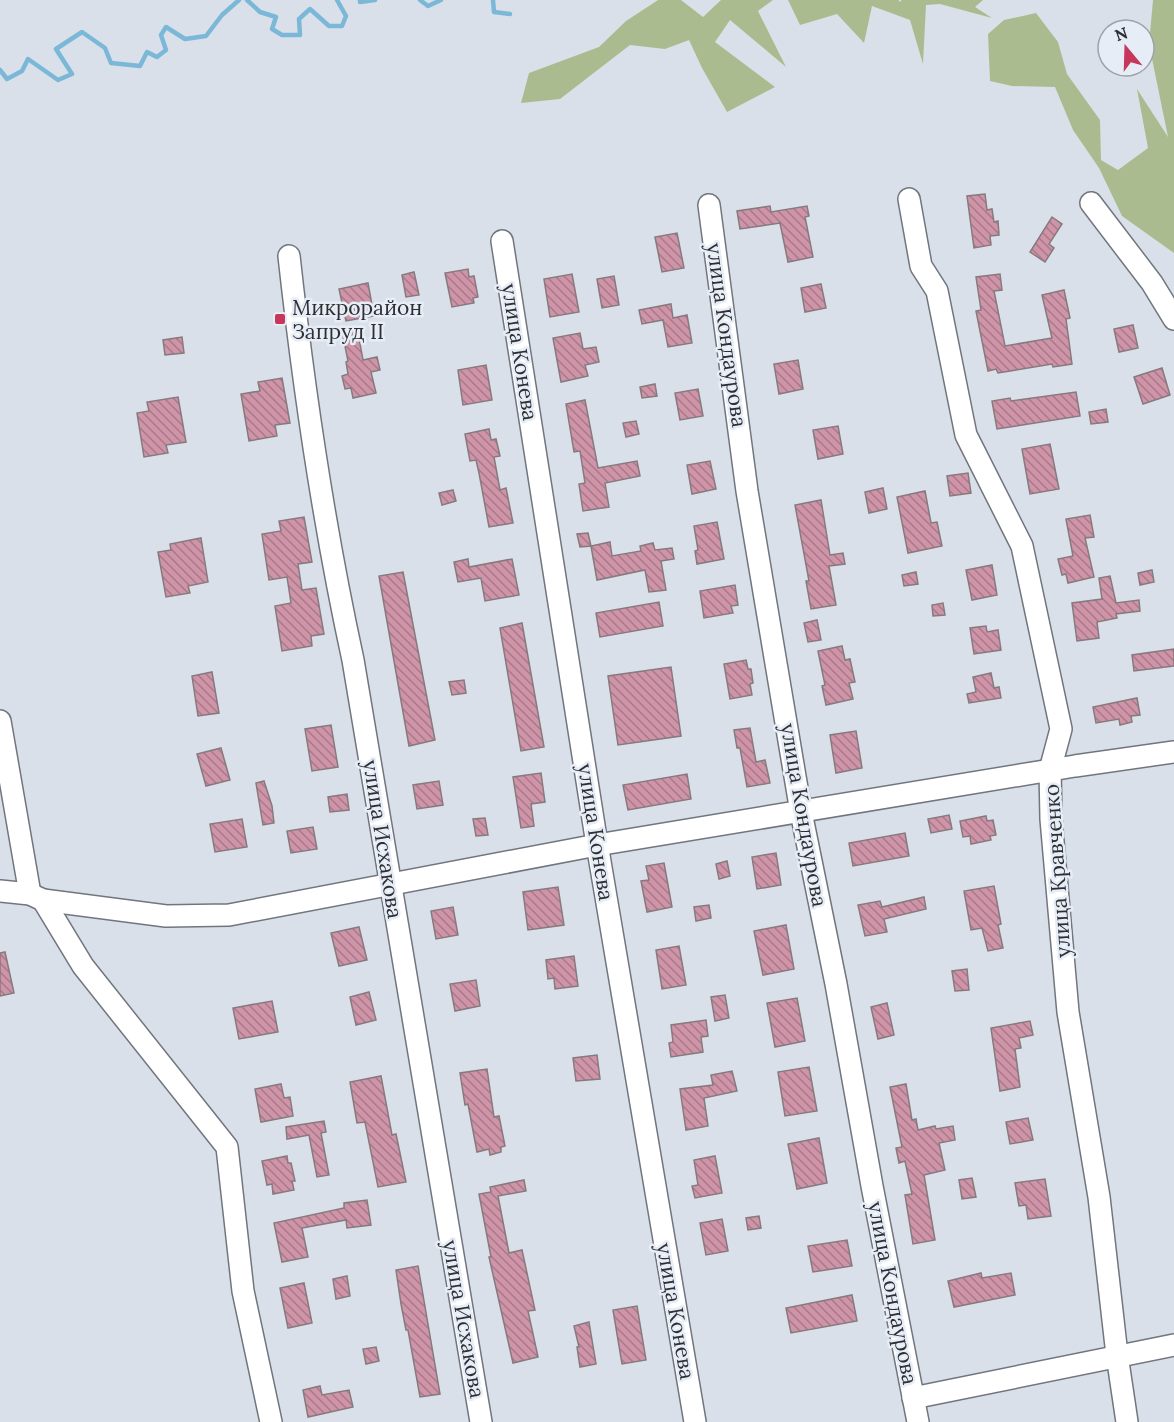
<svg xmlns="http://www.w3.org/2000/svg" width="1174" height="1422" font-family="Lora,serif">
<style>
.green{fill:#aabc8f}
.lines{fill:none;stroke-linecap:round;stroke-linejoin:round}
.stream{stroke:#7bb8d8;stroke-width:4.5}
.building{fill:url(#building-back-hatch);stroke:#857a7d;stroke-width:1.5}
.minor-casing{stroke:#70757e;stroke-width:24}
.minor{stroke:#fff;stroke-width:21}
.poi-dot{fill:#c7375b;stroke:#e7edf6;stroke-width:2}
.labels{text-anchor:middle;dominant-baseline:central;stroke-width:5;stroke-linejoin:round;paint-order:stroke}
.poi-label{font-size:21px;fill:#2d2f33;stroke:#e7edf6;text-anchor:start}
.street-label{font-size:21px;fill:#2d2f33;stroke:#e7edf6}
</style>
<defs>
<pattern id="building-back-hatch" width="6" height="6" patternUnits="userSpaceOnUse" patternTransform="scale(1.5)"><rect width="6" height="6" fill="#d094a8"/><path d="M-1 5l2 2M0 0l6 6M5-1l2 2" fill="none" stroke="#a97989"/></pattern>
</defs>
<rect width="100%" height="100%" fill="#dae0e9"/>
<g class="green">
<path d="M658 0H681L703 17 721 0H773L758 11 786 67 730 20 715 42 775 87 727 112 702 68 689 40 665 49 630 45 560 99 521 103 529 73 599 47 626 21Z"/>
<path d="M788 0H899V2L902 0H983L975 7 992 18 940 4 926 5 923 64 910 20 872 6 864 43 837 14 800 25Z"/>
<path d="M1153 0H1174V253L1122 216 1099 168 1073 130 1055 87 1012 86 990 81 988 34 1004 20 1036 13 1058 42 1067 74 1100 120 1101 160 1118 170 1148 148 1137 89 1168 137 1149 44Z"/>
</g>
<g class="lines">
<g class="stream">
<path d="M247 0 260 12 276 17 272 29 282 35H300L299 19 310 9 329 26H342L346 16 337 0"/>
<path d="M360 0V2L375 0"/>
<path d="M420 0 428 6 441 0"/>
<path d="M493 0 494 12 510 14"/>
<path d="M0 70 7 79 22 71 28 59 58 80 72 74 56 49 82 32 105 48 111 63 140 66 147 52 157 57 166 50 161 35 166 27 185 39 206 36 222 15 239 0"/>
</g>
</g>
<g class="building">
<path d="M985 194 987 210 992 209 994 222 998 221 999 235 990 236 991 245 974 248 967 196Z"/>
<path d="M770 206 771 212 807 206 809 216 805 217 813 257 788 262 780 223 740 229 737 211Z"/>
<path d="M1052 217 1062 224 1049 244 1054 248 1045 262 1030 252Z"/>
<path d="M677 233 684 268 662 272 655 237Z"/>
<path d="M468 269 469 277 474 276 478 297 473 298 474 303 452 307 445 273Z"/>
<path d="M414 272 419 295 406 297 402 275Z"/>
<path d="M572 274 579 312 550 317 544 279Z"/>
<path d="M1000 274 1002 290 994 291 1005 346 1052 338 1042 295 1064 290 1070 318 1066 319 1072 364 1053 367 1052 364 998 373 996 369 988 371 976 311 981 310 976 277Z"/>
<path d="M614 276 619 305 602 308 597 279Z"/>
<path d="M368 283 374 316 346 321 339 289Z"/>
<path d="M821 284 826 308 805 312 801 288Z"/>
<path d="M671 304 673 318 687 315 692 343 668 347 663 320 642 324 639 310Z"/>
<path d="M1133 325 1138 348 1119 352 1114 329Z"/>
<path d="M357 328 363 360 377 357 380 370 371 372 376 393 353 398 351 388 345 389 342 376 348 374 346 362 348 361 342 331Z"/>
<path d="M580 333 583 349 596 347 599 362 585 365 588 376 561 382 553 338Z"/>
<path d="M182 337 184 353 165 355 163 340Z"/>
<path d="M798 360 803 389 779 394 774 364Z"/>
<path d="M486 365 492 400 463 405 458 370Z"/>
<path d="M1162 368 1170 395 1143 404 1134 377Z"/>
<path d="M282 378 290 423 275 425 277 436 249 441 241 394 260 391 258 382Z"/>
<path d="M655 384 657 396 642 398 640 387Z"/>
<path d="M698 389 703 416 680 420 675 393Z"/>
<path d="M1076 392 1080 416 997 429 992 401 1010 398 1011 401Z"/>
<path d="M178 397 186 442 166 445 168 453 144 457 137 413 149 411 147 402Z"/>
<path d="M585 400 598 468 637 461 640 476 605 483 609 507 583 511 579 484 585 483 580 451 574 452 566 404Z"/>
<path d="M1106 409 1108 422 1091 424 1089 412Z"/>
<path d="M636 421 639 434 626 437 623 423Z"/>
<path d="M838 426 843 454 818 459 813 430Z"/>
<path d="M489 429 491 440 496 439 500 456 494 457 500 490 506 488 513 523 489 527 479 473 476 460 470 461 465 434Z"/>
<path d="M1050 444 1059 489 1030 494 1022 449Z"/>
<path d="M710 461 716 489 692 494 687 465Z"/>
<path d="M968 473 971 493 950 496 947 476Z"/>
<path d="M883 488 887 509 869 513 865 492Z"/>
<path d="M453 490 456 501 442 505 439 493Z"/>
<path d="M925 491 931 523 937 522 942 546 908 553 897 497Z"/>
<path d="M821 500 830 555 843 553 845 564 829 566 836 605 811 609 806 581H809L795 505Z"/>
<path d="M1090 515 1094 537 1085 538 1094 577 1068 583 1066 574 1062 575 1058 559 1073 556 1066 519Z"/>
<path d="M304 517 312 562 298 564 302 590 316 588 324 634 311 636 312 646 282 651 275 606 291 603 287 577 269 580 262 534 281 531 279 521Z"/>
<path d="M717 522 724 559 697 564 695 551 698 550 694 526Z"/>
<path d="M588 533 591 546 580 547 577 534Z"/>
<path d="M201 538 208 582 188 586 190 593 166 597 158 552 171 550 170 544Z"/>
<path d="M610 542 612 556 641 551 640 546 653 543 655 550 672 548 674 559 661 561 666 590 649 592 645 570 597 580 591 546Z"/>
<path d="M468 559 469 567 512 559 519 595 485 601 481 578 458 582 454 562Z"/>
<path d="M992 565 997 595 972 600 966 570Z"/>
<path d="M1152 570 1154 582 1140 585 1138 573Z"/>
<path d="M403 572 435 740 409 746 379 576Z"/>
<path d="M916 572 918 584 904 586 902 575Z"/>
<path d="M1110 576 1116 603 1139 600 1140 611 1116 614 1117 618 1097 622 1099 638 1077 641 1072 603 1102 599 1099 578Z"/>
<path d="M735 585 738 605 731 606 733 613 704 618 700 591Z"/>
<path d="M659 602 663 626 600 637 596 613Z"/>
<path d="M943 603 945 615 933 616 932 605Z"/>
<path d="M817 620 821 640 808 642 804 623Z"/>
<path d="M522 623 544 747 521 751 500 628Z"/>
<path d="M986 626 987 632 998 630 1001 650 974 654 970 628Z"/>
<path d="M842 646 845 660 850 659 855 682 849 683 853 699 826 705 822 686 825 685 818 651Z"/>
<path d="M1174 649V666L1134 671 1132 655Z"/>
<path d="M746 660 748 669H751L753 683 750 684 752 695 730 699 724 664Z"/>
<path d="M671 667 681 736 618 745 608 676Z"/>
<path d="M212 672 219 713 198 716 192 676Z"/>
<path d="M991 673 994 688 999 687 1001 698 969 703 967 694 976 692 973 677Z"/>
<path d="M464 680 466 693 452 695 449 682Z"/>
<path d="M1137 698 1140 715 1131 716 1132 722 1120 725 1119 719 1096 723 1093 707Z"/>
<path d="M331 725 338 767 312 771 305 729Z"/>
<path d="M750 728 756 762 765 760 770 783 747 787 740 748H737L734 730Z"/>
<path d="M856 731 862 768 836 773 830 735Z"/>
<path d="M221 748 230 780 206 786 197 754Z"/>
<path d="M541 773 545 802 531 804 534 826 521 828 513 777Z"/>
<path d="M687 774 691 799 628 810 623 785Z"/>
<path d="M264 781 272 806 274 823 263 825 256 783Z"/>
<path d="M439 781 443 805 417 809 413 785Z"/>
<path d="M347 794 349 810 330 812 328 797Z"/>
<path d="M949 815 952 829 931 833 928 819Z"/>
<path d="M986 816 987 821 993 820 996 835 990 836 991 840 971 844 970 836 963 837 960 821Z"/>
<path d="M485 818 488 835 476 836 473 819Z"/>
<path d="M242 819 247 847 215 852 210 824Z"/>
<path d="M313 827 317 849 291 853 287 831Z"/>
<path d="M905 833 909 856 853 866 849 843Z"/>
<path d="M776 853 781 885 757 889 752 857Z"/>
<path d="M727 861 730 876 719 879 716 864Z"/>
<path d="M664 863 672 907 647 912 641 881 649 880 646 866Z"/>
<path d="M994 886 1001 924 998 925 1003 948 988 951 982 928 971 930 964 891Z"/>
<path d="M558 887 564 925 528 930 523 892Z"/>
<path d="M924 897 926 909 884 919 887 932 865 936 858 905 880 901 882 907Z"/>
<path d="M709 905 711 918 696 921 694 907Z"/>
<path d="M453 907 458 935 436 939 431 911Z"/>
<path d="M786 925 794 969 763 975 754 931Z"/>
<path d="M359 927 367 960 339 966 331 933Z"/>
<path d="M679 946 686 985 662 989 656 950Z"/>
<path d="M5 952 14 993 0 996V953Z"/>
<path d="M574 956 578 986 555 989 554 978 548 979 546 960Z"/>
<path d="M967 969 969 990 955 991 952 971Z"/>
<path d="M476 980 480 1006 455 1011 450 984Z"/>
<path d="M369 992 376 1020 356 1025 350 997Z"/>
<path d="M725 995 729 1018 715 1021 711 997Z"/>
<path d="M797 998 805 1041 775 1047 767 1003Z"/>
<path d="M272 1001 278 1032 239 1039 233 1008Z"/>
<path d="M887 1003 894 1035 878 1039 871 1007Z"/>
<path d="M706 1020 708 1036 701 1037 703 1052 671 1057 669 1043 673 1042 671 1025Z"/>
<path d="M1030 1021 1033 1035 1019 1038 1021 1048 1015 1049 1020 1087 1000 1091 991 1028Z"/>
<path d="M597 1055 600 1079 576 1081 573 1058Z"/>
<path d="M809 1067 817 1111 785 1116 778 1072Z"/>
<path d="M487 1069 494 1117 499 1116 505 1146 501 1147V1152L490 1155 489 1149 477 1152 468 1104 465 1105 460 1073Z"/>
<path d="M732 1071 737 1091 704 1098 708 1126 686 1130 680 1089 713 1085 711 1075Z"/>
<path d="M381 1076 392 1135 396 1134 406 1182 378 1187 365 1122 357 1123 350 1082Z"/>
<path d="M281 1084 284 1098 290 1097 293 1116 261 1122 255 1089Z"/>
<path d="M906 1084 912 1120 916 1119 918 1130 935 1126 936 1129 953 1126 955 1140 939 1143 945 1170 924 1175 935 1240 913 1244 905 1195 912 1194 905 1161 899 1163 896 1148 902 1147 890 1087Z"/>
<path d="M1028 1118 1033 1140 1010 1144 1006 1122Z"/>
<path d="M324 1121 326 1132 321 1133 329 1175 317 1177 309 1135 287 1139 286 1127Z"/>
<path d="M819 1138 827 1183 797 1189 788 1144Z"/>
<path d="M287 1156 288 1163H291L295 1181H292L294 1190 273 1194 272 1184 267 1185 262 1161Z"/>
<path d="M715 1156 722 1193 695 1198 692 1186 698 1185 694 1160Z"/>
<path d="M972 1178 976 1197 962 1199 959 1180Z"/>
<path d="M1045 1179 1051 1216 1028 1219 1026 1205 1019 1206 1015 1183Z"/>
<path d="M524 1180 526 1191 498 1196 509 1253 522 1250 535 1310 528 1311 538 1357 513 1363 489 1257H491L479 1194 491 1192 490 1187Z"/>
<path d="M367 1200 371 1225 347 1228 346 1220 302 1228 308 1257 282 1262 274 1223 344 1208V1203Z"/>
<path d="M759 1216 761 1228 748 1230 746 1218Z"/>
<path d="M722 1219 728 1251 706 1255 700 1223Z"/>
<path d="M847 1240 852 1266 813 1272 808 1246Z"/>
<path d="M418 1266 440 1394 420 1397 408 1330H406L401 1304 396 1270Z"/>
<path d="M981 1273 982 1278 1011 1273 1015 1295 954 1307 948 1281Z"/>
<path d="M347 1276 350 1296 336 1299 333 1279Z"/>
<path d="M304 1283 312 1323 288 1328 280 1288Z"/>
<path d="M852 1295 857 1321 791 1333 786 1308Z"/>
<path d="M637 1306 646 1360 622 1364 613 1310Z"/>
<path d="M589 1322 596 1364 580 1367 577 1347H579L574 1326Z"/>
<path d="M376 1347 379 1361 366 1364 363 1349Z"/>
<path d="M320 1386 322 1395 349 1390 353 1407 308 1417 303 1390Z"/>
</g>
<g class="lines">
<defs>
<g id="minor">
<path d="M909 199 921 266 937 291 966 435 1022 546 1061 729 1050 770 1051 819 1068 1012 1099 1197 1117 1355 1127 1422"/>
<path d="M1091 203 1152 283 1174 319"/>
<path d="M709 205 747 491 801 812 836 984 872 1186 918 1422"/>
<path d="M502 241 596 838 695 1422"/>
<path d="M289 256C304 392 324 527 353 660L481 1422"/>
<path d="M0 721 30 894"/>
<path d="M0 891 30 894 43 900 166 916 229 915 597 845 1075 766 1174 752"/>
<path d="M43 900 83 966 227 1147 243 1291 271 1422"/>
<path d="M913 1398 1174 1345"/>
</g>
</defs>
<use href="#minor" class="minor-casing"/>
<use href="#minor" class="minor"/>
</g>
<rect class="poi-dot" x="274" y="313" width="12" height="12" rx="3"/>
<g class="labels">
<g class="poi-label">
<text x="292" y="307">Микрорайон<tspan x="292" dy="24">Запруд II</tspan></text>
</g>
<g class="street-label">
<text transform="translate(727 335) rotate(82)">улица Кондаурова</text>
<text transform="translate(520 352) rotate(81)">улица Конева</text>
<text transform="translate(804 815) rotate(80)">улица Кондаурова</text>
<text transform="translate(596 832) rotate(81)">улица Конева</text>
<text transform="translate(383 839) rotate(81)">улица Исхакова</text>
<text transform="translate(1057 871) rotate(-94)">улица Кравченко</text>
<text transform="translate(893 1293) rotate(79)">улица Кондаурова</text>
<text transform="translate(676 1311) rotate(80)">улица Конева</text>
<text transform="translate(464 1319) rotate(80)">улица Исхакова</text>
</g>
</g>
<g transform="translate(1126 48) rotate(341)"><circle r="28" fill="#e7edf6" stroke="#9da1a8" stroke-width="1.5"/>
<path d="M0-4.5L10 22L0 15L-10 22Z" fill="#c7375b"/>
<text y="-9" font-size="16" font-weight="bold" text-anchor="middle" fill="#2d2f33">N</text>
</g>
</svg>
